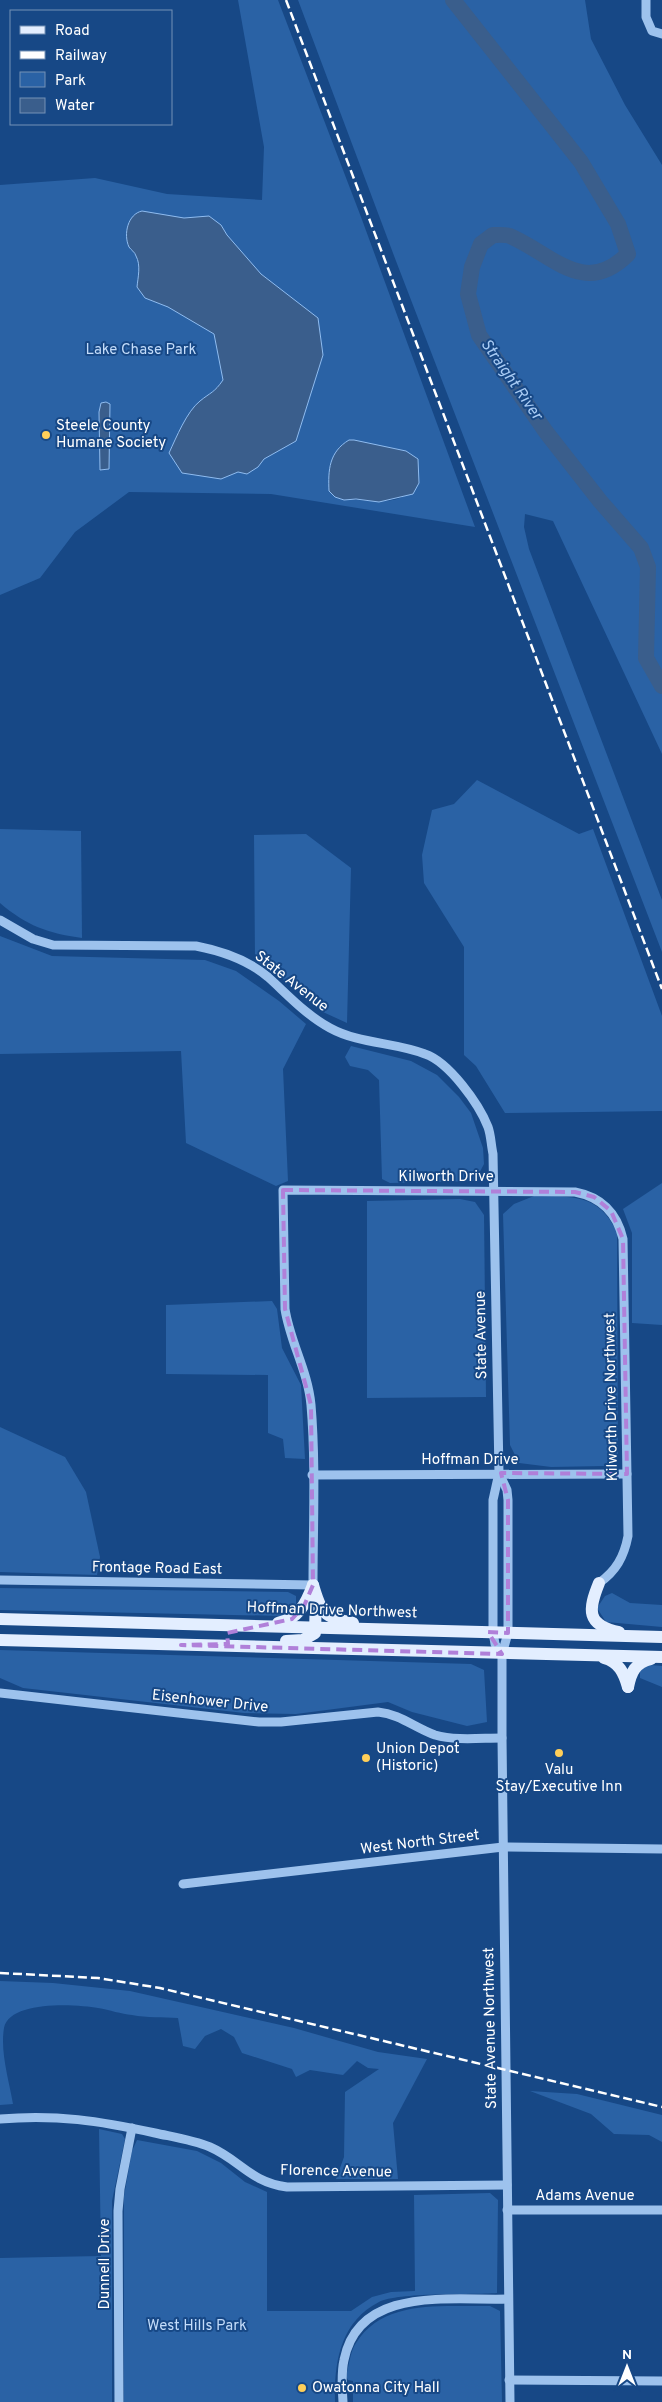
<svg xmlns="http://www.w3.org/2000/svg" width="662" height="2402" font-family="Overpass,sans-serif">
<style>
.green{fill:#2a62a5;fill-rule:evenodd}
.water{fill:#3a5e8c;stroke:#8fbcf0}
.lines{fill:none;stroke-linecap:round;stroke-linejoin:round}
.river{stroke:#3a5e8c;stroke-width:16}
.minor{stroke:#9dc2ed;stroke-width:9}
.major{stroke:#e3eeff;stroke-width:12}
.rail{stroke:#fff;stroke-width:2.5;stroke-dasharray:9 4;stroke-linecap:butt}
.marked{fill:none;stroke:#b080d9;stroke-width:4;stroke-dasharray:10 6;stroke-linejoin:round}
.poi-dot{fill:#ffcf59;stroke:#174886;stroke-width:2}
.labels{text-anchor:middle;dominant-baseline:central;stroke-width:4;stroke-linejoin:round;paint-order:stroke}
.park-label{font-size:15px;fill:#c3dcfa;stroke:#174886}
.poi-label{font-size:15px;fill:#fff;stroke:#174886;text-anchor:start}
.street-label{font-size:15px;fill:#fff;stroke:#174886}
.water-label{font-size:16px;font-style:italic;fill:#a9ccf5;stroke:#174886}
</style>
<rect width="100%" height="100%" fill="#174886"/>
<g class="green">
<path d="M238 0H278L361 217 475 527 271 494 129 492 75 532 40 578 0 595V185L95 178 167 194 262 200 264 147ZM370 444 406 451 418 475 419 483C414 487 409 493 404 496 386 506 363 498 344 500Z"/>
<path d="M298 0H585L591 39 625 105 662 165V754L553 521 525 514 524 527 529 549 662 900V952L396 261Z"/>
<path d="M477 780 579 834 593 829 662 1016V1111L505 1113 476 1066 464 1055V947L424 883 422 855 432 810 454 804Z"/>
<path d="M0 829 81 831 82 938C47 933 27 926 0 903Z"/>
<path d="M306 834 351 868 347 1023 323 1012 273 971 255 961 254 835Z"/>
<path d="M0 936 52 956 205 960 236 971 279 1001 306 1024 283 1069 288 1181 276 1186 186 1143 181 1051 0 1054Z"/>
<path d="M351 1046 411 1061 437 1075 459 1097 471 1113 483 1148 484 1164 475 1181 390 1183 382 1179 379 1080 368 1070 350 1066 345 1057Z"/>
<path d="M662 1183V1325L632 1323V1233L623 1209Z"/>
<path d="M534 1196C573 1197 598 1193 617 1232L618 1457 605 1466 551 1467 519 1463 510 1445 503 1214 514 1204Z"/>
<path d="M460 1199 475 1202 484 1215 486 1397 367 1398V1201Z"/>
<path d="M272 1301 277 1309 282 1348 301 1385 305 1459 285 1458 283 1439 268 1433V1375L166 1374V1305Z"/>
<path d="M0 1427 65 1457 86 1492 100 1557 97 1575 0 1572Z"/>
<path d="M0 1588 288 1592 296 1596V1606L284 1616 0 1610Z"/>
<path d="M612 1593 630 1603 662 1605V1627L606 1622 597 1608 605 1596Z"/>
<path d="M0 1650 471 1664 484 1670 487 1722 467 1726 412 1712 388 1702 296 1714 244 1713 23 1688 0 1678Z"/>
<path d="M650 1665 662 1666V1687L640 1678V1670Z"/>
<path d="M0 1981 53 1983 130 1991 294 2028 378 2052 427 2059 393 2123 398 2179H336L344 2157 345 2092 379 2069 368 2068 357 2061 343 2075 310 2070 296 2077 292 2069 242 2053 234 2037 221 2029 205 2036 195 2049 183 2046 178 2018C163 2017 147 2018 132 2015 121 2014 110 2010 98 2008 77 2004 9 2000 4 2028 0 2052 9 2080 13 2104L0 2105Z"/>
<path d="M530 2091 577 2094 662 2115V2142L649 2135 614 2134 591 2114Z"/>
<path d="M99 2129 122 2134 125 2139 112 2201V2402H0V2258L101 2256Z"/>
<path d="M137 2140 197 2151 221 2163 245 2182 267 2192V2311H351L372 2297 391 2292 415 2291 414 2195 490 2193 498 2200 497 2293C471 2295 398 2292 379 2302 340 2322 334 2363 335 2402H124V2196L132 2151Z"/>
<path d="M490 2306 500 2311 502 2402H353V2381L348 2380 346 2376C349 2366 350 2352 356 2343 384 2298 444 2307 490 2306Z"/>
</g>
<g class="water">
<path d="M142 211 184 218 209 216 221 225 227 235 261 274 318 318 323 355 296 441 264 459 258 467 247 474 238 472 221 479 182 473 169 453C176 438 187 411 200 401 211 392 214 393 223 380L214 334 168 307 145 298 137 287C138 277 141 265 136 256 135 252 131 250 129 247 123 234 128 214 142 211Z"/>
<path d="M106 402 110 404 109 469 100 470 99 412 101 403Z"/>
<path d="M349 440H354L406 451 418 459 419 483 413 494 379 502 356 499 344 500 335 497 329 491C328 470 329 452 349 440Z"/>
</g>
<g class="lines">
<path class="river" d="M453 0 581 162 618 224 628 254C585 297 554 256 512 237 507 234 499 235 493 235L481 244 472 267 468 294 479 335 546 432 600 501 641 548 648 567 646 658 662 686"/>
<g class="minor">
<path d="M646 0V17L652 31 662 34"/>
<path d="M0 920 33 939 53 945 196 946C222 951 248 960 268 977 288 995 306 1015 330 1028 359 1044 394 1042 425 1054 449 1062 479 1104 488 1127 491 1135 491 1145 493 1154L499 1473 493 1500V1632L495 1644 502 1654"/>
<path d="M499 1473 507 1490 508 1500V1633L502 1654V1738L510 2402"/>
<path d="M312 1475 627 1474"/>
<path d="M0 1580 313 1585C313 1526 316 1464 311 1405 308 1371 290 1342 285 1309L283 1190 575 1192C601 1197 617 1213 623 1239L628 1536C624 1557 616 1571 599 1583"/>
<path d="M0 1693 259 1722H281L378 1712C400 1714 415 1728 435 1735 456 1741 480 1738 502 1738"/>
<path d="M183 1884 503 1847 662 1849"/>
<path d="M0 2119C56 2114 100 2121 155 2133 173 2137 193 2140 210 2147 240 2160 250 2182 287 2187L507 2185"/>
<path d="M507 2210H662"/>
<path d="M509 2380 662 2381"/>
<path d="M119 2402 118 2211 120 2189 132 2128"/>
<path d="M343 2402C342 2388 341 2373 344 2360 359 2285 451 2301 508 2299"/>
</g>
<g class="major">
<path d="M599 1583C588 1610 586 1625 619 1632"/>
<path d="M313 1585C321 1613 323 1617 353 1623"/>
<path d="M0 1619 662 1637"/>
<path d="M278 1623C298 1619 306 1604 313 1585"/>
<path d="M0 1640 662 1657"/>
<path d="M286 1641 303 1640 315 1633 316 1596"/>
<path d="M604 1658C619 1662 624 1673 628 1687"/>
<path d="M628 1687C631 1672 635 1663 651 1659"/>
</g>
<g class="rail">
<path d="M286 0 662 989"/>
<path d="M0 1973 98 1978 160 1988 662 2107"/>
</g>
</g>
<path class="marked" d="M283 1190 575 1192 594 1197 611 1211 623 1239 627 1474 501 1473 508 1500V1633L488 1632 502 1654 181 1645 228 1644 227 1633 292 1619 304 1606 313 1585 311 1405 285 1309Z"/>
<g class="poi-dot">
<circle cx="46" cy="435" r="5"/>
<circle cx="559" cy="1753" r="5"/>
<circle cx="366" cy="1758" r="5"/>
<circle cx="302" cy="2388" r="5"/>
</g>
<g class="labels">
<g class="park-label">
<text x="141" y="350">Lake Chase Park</text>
<text x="197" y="2326">West Hills Park</text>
</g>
<g class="poi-label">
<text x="56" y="426">Steele County<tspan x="56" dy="17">Humane Society</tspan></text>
<text x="376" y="1749">Union Depot<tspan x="376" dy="17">(Historic)</tspan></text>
<text x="559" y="1770" text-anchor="middle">Valu<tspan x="559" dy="17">Stay/Executive Inn</tspan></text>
<text x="312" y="2388">Owatonna City Hall</text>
</g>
<g class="street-label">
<text transform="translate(291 982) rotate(38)">State Avenue</text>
<text x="446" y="1177">Kilworth Drive</text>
<text transform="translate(482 1335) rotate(-91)">State Avenue</text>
<text transform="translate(612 1397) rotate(-91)">Kilworth Drive Northwest</text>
<text x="470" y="1460">Hoffman Drive</text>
<text transform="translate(157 1569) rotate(1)">Frontage Road East</text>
<text transform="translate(332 1611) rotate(2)">Hoffman Drive Northwest</text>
<text transform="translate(210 1702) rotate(6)">Eisenhower Drive</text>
<text transform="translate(420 1843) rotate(-7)">West North Street</text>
<text transform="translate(491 2028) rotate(-91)">State Avenue Northwest</text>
<text transform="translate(336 2172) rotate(1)">Florence Avenue</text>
<text x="585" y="2196">Adams Avenue</text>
<text transform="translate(105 2264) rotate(-90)">Dunnell Drive</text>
</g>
<g class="water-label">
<text transform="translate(511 380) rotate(55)">Straight River</text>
</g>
</g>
<rect x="10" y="10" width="162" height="115" fill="#174886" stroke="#7491b6"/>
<rect x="20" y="26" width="25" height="8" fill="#e3eeff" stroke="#7491b6"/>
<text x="55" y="35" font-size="15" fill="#ffffff">Road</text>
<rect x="20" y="51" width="25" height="8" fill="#ffffff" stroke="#7491b6"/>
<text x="55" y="60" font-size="15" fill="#ffffff">Railway</text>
<rect x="20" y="72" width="25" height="15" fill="#2a62a5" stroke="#7491b6"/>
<text x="55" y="85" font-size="15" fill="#ffffff">Park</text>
<rect x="20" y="98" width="25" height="15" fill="#3a5e8c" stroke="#7491b6"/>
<text x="55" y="110" font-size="15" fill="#ffffff">Water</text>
<g transform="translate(627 2367)" stroke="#174886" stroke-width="4" paint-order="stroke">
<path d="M0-4L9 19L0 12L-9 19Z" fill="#ffffff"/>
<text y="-8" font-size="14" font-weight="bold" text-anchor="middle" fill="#ffffff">N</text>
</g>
</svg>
